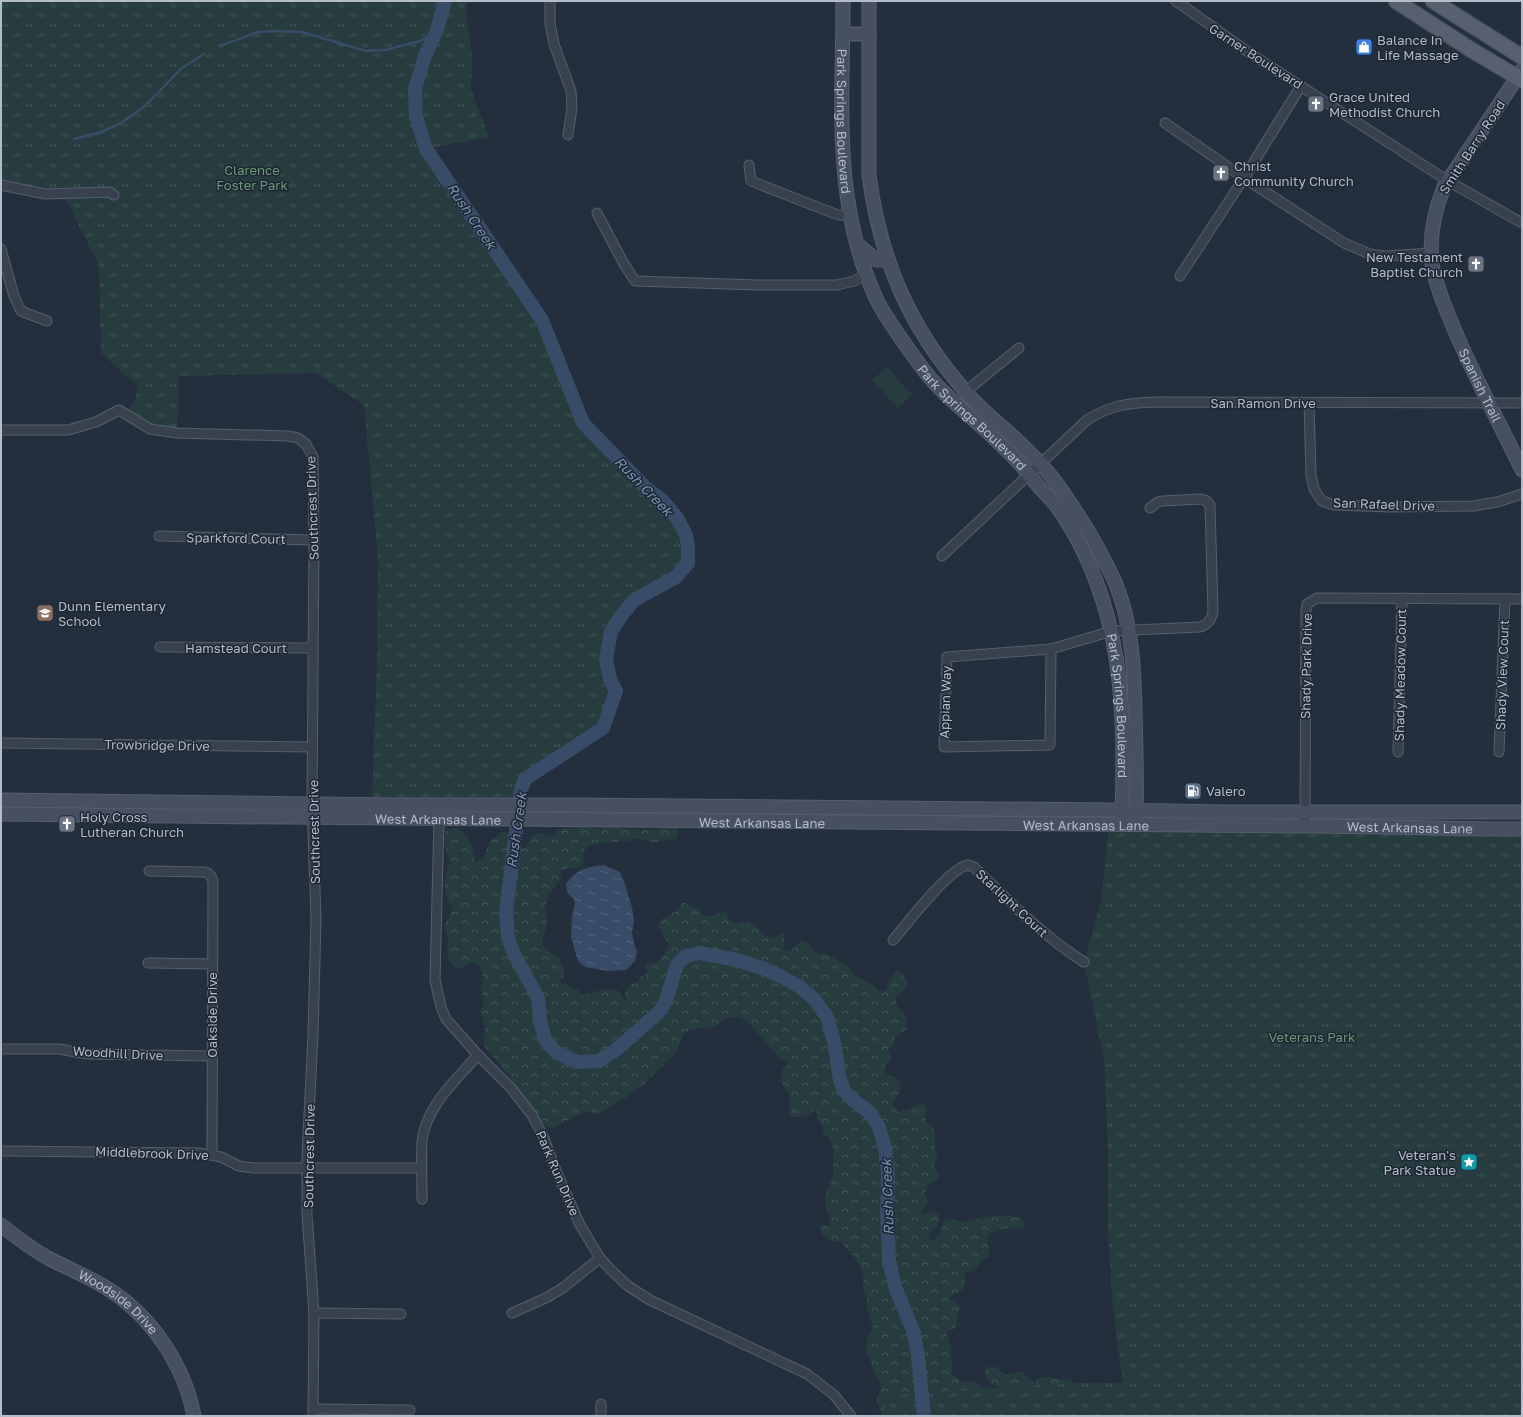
<svg xmlns="http://www.w3.org/2000/svg" width="1523" height="1417" font-family="'Golos Text',sans-serif">
<style>
.green{fill:#263c3f}
.forest{fill:url(#forest-crowns)}
.park{fill:url(#park-tufts)}
.water{fill:url(#water-ripples)}
.lines{fill:none;stroke-linecap:round;stroke-linejoin:round}
.stream{stroke:#394c67;stroke-width:2.5}
.river{stroke:#394c67;stroke-width:14}
.street-casing{stroke:#565f6c;stroke-width:11}
.secondary-casing{stroke:#565f6c;stroke-width:15}
.primary-casing{stroke:#414a57;stroke-width:17}
.street{stroke:#38414e;stroke-width:9}
.secondary{stroke:#465061;stroke-width:13}
.primary{stroke:#56606e;stroke-width:15}
.labels{text-anchor:middle;dominant-baseline:central;stroke-width:3;stroke-linejoin:round;paint-order:stroke}
.poi-label{font-size:13px;fill:#b4bcc9;stroke:#1d2633;text-anchor:start}
.street-label{font-size:13px;fill:#b4bcc9;stroke:#1d2633}
.park-label{font-size:13px;fill:#6b9a76;stroke:#1d2633}
.water-label{font-size:14px;font-style:italic;fill:#7c92b1;stroke:#1d2633}
</style>
<defs>
<pattern id="forest-crowns" width="20" height="18" patternUnits="userSpaceOnUse"><rect width="20" height="18" fill="#263c3f"/><path d="M2 6a3 3 0 1 1 6 0M12 15a3 3 0 1 1 6 0" fill="none" stroke="#435659"/></pattern>
<pattern id="park-tufts" width="24" height="20" patternUnits="userSpaceOnUse"><rect width="24" height="20" fill="#263c3f"/><path d="M3 7l-1-3M5 7V3M7 7l1-3M15 17l-1-3M17 17v-4M19 17l1-3" fill="none" stroke="#435659"/></pattern>
<pattern id="water-ripples" width="26" height="14" patternUnits="userSpaceOnUse"><rect width="26" height="14" fill="#394c67"/><path d="M2 4q2-2 4 0t4 0M15 11q2-2 4 0t4 0" fill="none" stroke="#53647b"/></pattern>
</defs>
<rect width="100%" height="100%" fill="#242f3e"/>
<path class="green" d="M887 367 912 394 898 408 872 380Z"/>
<path class="forest" d="M676 825C681 831 679 834 675 839L654 843 637 838 628 841 603 843 588 846 584 850 583 864C575 869 566 867 561 871L560 881 548 894 545 910 547 924 542 941 543 946 546 949 559 959 563 966 564 973 563 978 560 980V982L579 991 582 995 602 990H617C621 994 623 998 626 1002L627 1001C622 985 627 988 638 981L640 976 644 977 648 972 645 969 646 964C650 962 652 963 656 962 663 960 666 952 669 945 667 940 663 937 661 931 655 918 668 916 676 911 679 909 680 906 682 903H685L691 907 699 909C705 922 715 913 725 912L729 917V921C736 925 745 920 753 924 760 927 762 936 770 937 775 938 778 935 782 933L784 934C785 940 783 948 784 951L791 950 801 941 808 943 814 953 826 954 831 956 839 961 842 964 849 967 855 976 869 983 880 991 886 990 889 982 897 970 901 972C911 983 908 989 897 996L896 1003C901 1014 910 1018 906 1030L895 1037 893 1047 888 1049V1051L891 1056V1060L885 1065 886 1074C889 1075 892 1076 895 1077 905 1083 898 1097 893 1103L894 1107 898 1112C906 1111 913 1106 921 1104L926 1107 927 1110 925 1118 926 1122C937 1127 935 1136 935 1147 935 1150 937 1153 937 1156L934 1165 939 1175 937 1180 927 1185 925 1193 929 1201 922 1210V1213L924 1214C931 1213 933 1210 939 1215 939 1224 938 1229 930 1233L929 1237 930 1240H935C944 1232 939 1227 946 1219 954 1219 962 1223 970 1221 973 1221 976 1219 979 1218 989 1216 1010 1215 1020 1218 1023 1219 1025 1221 1026 1224 1021 1230 1012 1228 1004 1229 998 1230 994 1232 988 1234L987 1240 990 1256 983 1259 974 1271 965 1273 964 1288 961 1291 951 1295 950 1298C954 1302 958 1303 960 1308L955 1328 948 1331 946 1333 951 1347 952 1376H955L964 1383C973 1380 978 1384 984 1390H1003C997 1382 985 1389 985 1369L988 1367H996C999 1369 1001 1374 1006 1374 1021 1376 1018 1365 1032 1382H1035C1042 1374 1049 1377 1057 1379 1064 1380 1070 1379 1074 1385 1078 1393 1078 1407 1080 1416H883L876 1401 881 1389V1384L876 1377 866 1349 867 1340 873 1328 867 1310V1296C860 1289 865 1283 863 1275 860 1262 850 1251 841 1242 831 1241 819 1237 820 1225H829L831 1222 826 1207 825 1196 833 1174V1148L830 1139 822 1132 823 1128 817 1118V1111L815 1109C807 1117 805 1118 793 1117L788 1112 790 1104 788 1092C780 1085 780 1075 784 1067L787 1066 788 1061 780 1059 746 1020 738 1017H731L713 1027 691 1029 683 1035 675 1054 643 1085 627 1097 596 1115 587 1111 552 1128C534 1122 526 1099 515 1084 505 1071 494 1058 484 1046L483 1040 485 1028 481 1013 484 1000 481 988 483 983V973L480 968 475 963 471 962C461 974 449 966 447 952 446 948 449 944 448 940 448 934 445 930 444 924 450 919 451 914 452 908 445 898 443 886 446 875 447 870 449 868 449 863 448 850 442 847 445 832 461 820 476 845 474 860L477 862 483 859 490 841 504 832 511 835 520 847 524 848 534 834 541 833 548 836 554 835 560 829 564 828 572 829 584 826 597 830 606 827 639 830H656L666 826Z"/>
<g class="park">
<path d="M1 1H468L466 10 472 56 471 90 489 137 426 149 542 320 583 423 646 488 663 501 677 518 686 535 688 548V563L676 576 634 600 611 632 606 659 610 679 616 691 603 728 525 779 520 797 372 798 377 663 378 558 364 405 316 373 179 376 177 429 150 424 128 411 135 400 138 386 101 353 99 266 61 189H35L1 183Z"/>
<path d="M1109 826 1507 829 1522 839V1416H884L885 1395 1076 1383H1123L1113 1310 1108 1231V1149L1104 1060 1084 962 1101 901Z"/>
</g>
<path class="water" d="M604 865 620 872 624 881 632 908 634 921 632 933 634 943 637 952 635 961 626 970 609 971 585 967 578 961 571 937 572 917 575 903 574 899 570 896 567 891 566 884C577 869 586 867 604 865Z"/>
<g class="lines">
<g class="stream">
<path d="M220 46 258 32 276 31 302 32 366 51 385 50 420 41 436 33"/>
<path d="M74 139 99 133 121 123 145 106 182 68 204 54"/>
</g>
<path class="river" d="M445 1 437 30 425 56 415 89 416 117 426 149 542 320 583 423 646 488 663 501 677 518 686 535 688 548V563L676 577 634 600 621 616 611 632 606 659 610 679 616 691 603 728 525 779 521 790 506 912 508 938 514 954 538 998 540 1020 545 1040 557 1053 577 1062 599 1061 617 1049 659 1012 666 1001 676 967 680 961 686 956 700 953 737 960 765 969 782 977 800 987 815 1000 827 1017 834 1041 840 1080 844 1091 853 1100 869 1112 878 1125 885 1147 888 1174 887 1213 889 1260 895 1287 914 1333 918 1356 924 1416"/>
<defs>
<g id="street">
<path d="M550 1V23L554 44 571 91 572 108 568 135"/>
<path d="M1176 1 1251 54 1448 181 1522 223"/>
<path d="M1165 123 1244 178 1344 243 1370 254 1385 256 1432 253"/>
<path d="M749 165 751 181 838 215H849"/>
<path d="M1 185 45 194 110 192 114 195"/>
<path d="M597 213 624 264 635 281 758 285H837L854 281 867 274"/>
<path d="M1 249 14 296 21 311 47 321"/>
<path d="M1180 276 1244 178 1301 86"/>
<path d="M965 392 1019 348"/>
<path d="M1309 403 1311 475 1314 489 1322 501 1334 505 1390 507 1473 506 1497 502 1522 494"/>
<path d="M1 430H68L96 422 119 410 150 429 177 433 288 436 298 438 306 444 313 457 314 540 312 804 316 918 313 1035 307 1155V1215L314 1313 313 1416"/>
<path d="M159 536 314 540"/>
<path d="M942 556 1087 420C1110 405 1129 403 1155 402L1522 403"/>
<path d="M160 647 313 648"/>
<path d="M1051 649 1050 745 944 747 947 657Z"/>
<path d="M1051 649 1112 631 1200 627C1208 625 1211 620 1213 612L1210 505 1205 500 1201 499 1162 501 1158 502 1150 508"/>
<path d="M1 743 312 747"/>
<path d="M1398 752 1402 598"/>
<path d="M1499 752 1505 599"/>
<path d="M439 819 435 980 441 1007 446 1019 478 1055 510 1087 532 1115 543 1136 557 1173 580 1225 600 1258 611 1270 628 1286 650 1300 807 1374 834 1395 851 1416"/>
<path d="M1305 826 1306 610 1307 604 1317 598 1522 599"/>
<path d="M149 871 204 872C210 873 211 876 213 881L212 1155"/>
<path d="M893 940C907 924 949 868 968 865L974 867C1009 901 1043 936 1084 962"/>
<path d="M148 963 212 964"/>
<path d="M1 1049H59L87 1054 211 1056"/>
<path d="M1 1151 200 1153 221 1157 239 1166 254 1168H421"/>
<path d="M422 1199C422 1180 421 1160 422 1141 426 1106 456 1080 478 1055"/>
<path d="M314 1313 401 1314"/>
<path d="M512 1313 548 1297 564 1287 600 1258"/>
<path d="M313 1409 410 1410"/>
<path d="M601 1416V1404"/>
</g>
<g id="secondary">
<path id="s1" d="M843 1C843 103 832 200 875 296 884 316 897 332 909 350 916 359 923 370 931 379 951 402 976 420 997 441 1013 455 1027 471 1040 488 1047 495 1055 503 1061 512 1124 607 1125 708 1122 818"/>
<path d="M869 1V175C880 259 909 327 965 391 983 413 1008 430 1028 451 1053 474 1069 501 1087 529 1098 548 1109 567 1117 587 1132 626 1134 668 1135 709 1136 746 1137 782 1136 818"/>
<path d="M843 34H869"/>
<path id="s2" d="M1522 70 1444 187C1434 212 1429 238 1432 264 1435 283 1443 302 1450 319 1471 371 1498 420 1522 470"/>
<path d="M857 244 876 260H888"/>
<path d="M1 800 398 805H569L1113 810 1224 812H1522"/>
<path id="s3" d="M1 814C434 819 867 825 1300 826 1374 826 1448 829 1522 829"/>
<path id="s4" d="M1 1225C16 1237 32 1249 48 1258 67 1268 87 1276 105 1287 151 1315 184 1364 194 1416"/>
</g>
<g id="primary">
<path d="M1396 1 1470 49 1522 80"/>
<path d="M1433 1 1522 57"/>
</g>
</defs>
<use href="#street" class="street-casing"/>
<use href="#secondary" class="secondary-casing"/>
<use href="#primary" class="primary-casing"/>
<use href="#street" class="street"/>
<use href="#secondary" class="secondary"/>
<use href="#primary" class="primary"/>
</g>
<defs>
<symbol id="shop-square" viewBox="-11 -11 22 22"><rect x="-9" y="-9" width="18" height="18" rx="4" fill="#3f7fe0" stroke="#1d2633"/><path d="M-5-2.5h2.3a2.7 3.5 0 0 1 5.4 0H5L5.5 6h-11ZM-1.5-2.5h3a1.5 2.3 0 0 0-3 0Z" fill="#fff"/></symbol>
<symbol id="church-square" viewBox="-11 -11 22 22"><rect x="-9" y="-9" width="18" height="18" rx="4" fill="#6b7280" stroke="#1d2633"/><path d="M-1.2-6h2.4v3.5h3.3v2.4h-3.3V6h-2.4V-.1h-3.3v-2.4h3.3Z" fill="#fff"/></symbol>
<symbol id="school-square" viewBox="-11 -11 22 22"><rect x="-9" y="-9" width="18" height="18" rx="4" fill="#8d6e63" stroke="#1d2633"/><path d="M0-5L7-2L0 1L-7-2ZM-4 1L0 2.5L4 1V4Q0 6-4 4Z" fill="#fff"/></symbol>
<symbol id="fuel-square" viewBox="-11 -11 22 22"><rect x="-9" y="-9" width="18" height="18" rx="4" fill="#5c6f8a" stroke="#1d2633"/><path d="M-5.5-6h7V0h2V4h1.3V-2.5L3-4.5l.8-.8L6-3V5H2.5V1h-1V6h-7ZM-4.2-4.7v3.2H.2V-4.7Z" fill="#fff"/></symbol>
<symbol id="sight-square" viewBox="-11 -11 22 22"><rect x="-9" y="-9" width="18" height="18" rx="4" fill="#0f9aa8" stroke="#1d2633"/><path d="M0-6L1.8-2.2L6-1.7L2.9 1.2L3.7 5.4L0 3.3L-3.7 5.4L-2.9 1.2L-6-1.7L-1.8-2.2Z" fill="#fff"/></symbol>
</defs>
<g fill-rule="evenodd">
<use href="#shop-square" x="1354" y="37" width="20" height="20"/>
<use href="#church-square" x="1306" y="94" width="20" height="20"/>
<use href="#church-square" x="1211" y="163" width="20" height="20"/>
<use href="#church-square" x="1466" y="254" width="20" height="20"/>
<use href="#school-square" x="35" y="603" width="20" height="20"/>
<use href="#fuel-square" x="1183" y="781" width="20" height="20"/>
<use href="#church-square" x="57" y="814" width="20" height="20"/>
<use href="#sight-square" x="1459" y="1152" width="20" height="20"/>
</g>
<g class="labels">
<g class="poi-label">
<text x="1377" y="40">Balance In<tspan x="1377" dy="15">Life Massage</tspan></text>
<text x="1329" y="97">Grace United<tspan x="1329" dy="15">Methodist Church</tspan></text>
<text x="1234" y="166">Christ<tspan x="1234" dy="15">Community Church</tspan></text>
<text x="1463" y="257" text-anchor="end">New Testament<tspan x="1463" dy="15">Baptist Church</tspan></text>
<text x="58" y="606">Dunn Elementary<tspan x="58" dy="15">School</tspan></text>
<text x="1206" y="791">Valero</text>
<text x="80" y="817">Holy Cross<tspan x="80" dy="15">Lutheran Church</tspan></text>
<text x="1456" y="1155" text-anchor="end">Veteran's<tspan x="1456" dy="15">Park Statue</tspan></text>
</g>
<g class="street-label">
<text transform="translate(1256 56) rotate(33)">Garner Boulevard</text>
<text stroke="none"><textPath href="#s1" startOffset="120">Park Springs Boulevard</textPath></text>
<text transform="translate(1472 147) rotate(-57)">Smith Barry Road</text>
<text stroke="none"><textPath href="#s2" startOffset="350">Spanish Trail</textPath></text>
<text x="1263" y="403">San Ramon Drive</text>
<text stroke="none"><textPath href="#s1" startOffset="456">Park Springs Boulevard</textPath></text>
<text transform="translate(1384 504) rotate(2)">San Rafael Drive</text>
<text transform="translate(312 508) rotate(-92)">Southcrest Drive</text>
<text transform="translate(236 538) rotate(1)">Sparkford Court</text>
<text x="236" y="648">Hamstead Court</text>
<text transform="translate(1306 666) rotate(-89)">Shady Park Drive</text>
<text transform="translate(1400 675) rotate(-89)">Shady Meadow Court</text>
<text transform="translate(1502 675) rotate(-88)">Shady View Court</text>
<text transform="translate(945 702) rotate(-88)">Appian Way</text>
<text stroke="none"><textPath href="#s1" startOffset="791">Park Springs Boulevard</textPath></text>
<text transform="translate(157 745) rotate(1)">Trowbridge Drive</text>
<text stroke="none"><textPath href="#s3" startOffset="437">West Arkansas Lane</textPath></text>
<text stroke="none"><textPath href="#s3" startOffset="761">West Arkansas Lane</textPath></text>
<text stroke="none"><textPath href="#s3" startOffset="1085">West Arkansas Lane</textPath></text>
<text stroke="none"><textPath href="#s3" startOffset="1409">West Arkansas Lane</textPath></text>
<text transform="translate(314 832) rotate(-91)">Southcrest Drive</text>
<text transform="translate(1012 903) rotate(43)">Starlight Court</text>
<text transform="translate(212 1015) rotate(-90)">Oakside Drive</text>
<text transform="translate(118 1053) rotate(3)">Woodhill Drive</text>
<text transform="translate(152 1153) rotate(2)">Middlebrook Drive</text>
<text transform="translate(309 1156) rotate(-89)">Southcrest Drive</text>
<text transform="translate(558 1173) rotate(67)">Park Run Drive</text>
<text stroke="none"><textPath href="#s4" startOffset="141">Woodside Drive</textPath></text>
</g>
<g class="park-label">
<text x="252" y="170">Clarence<tspan x="252" dy="15">Foster Park</tspan></text>
<text x="1312" y="1037">Veterans Park</text>
</g>
<g class="water-label">
<text transform="translate(472 216) rotate(56)">Rush Creek</text>
<text transform="translate(644 486) rotate(46)">Rush Creek</text>
<text transform="translate(516 830) rotate(-82)">Rush Creek</text>
<text transform="translate(887 1197) rotate(-92)">Rush Creek</text>
</g>
</g>
<rect width="1523" height="1417" fill="none" stroke="#b4bcc9" stroke-width="4"/>
</svg>
